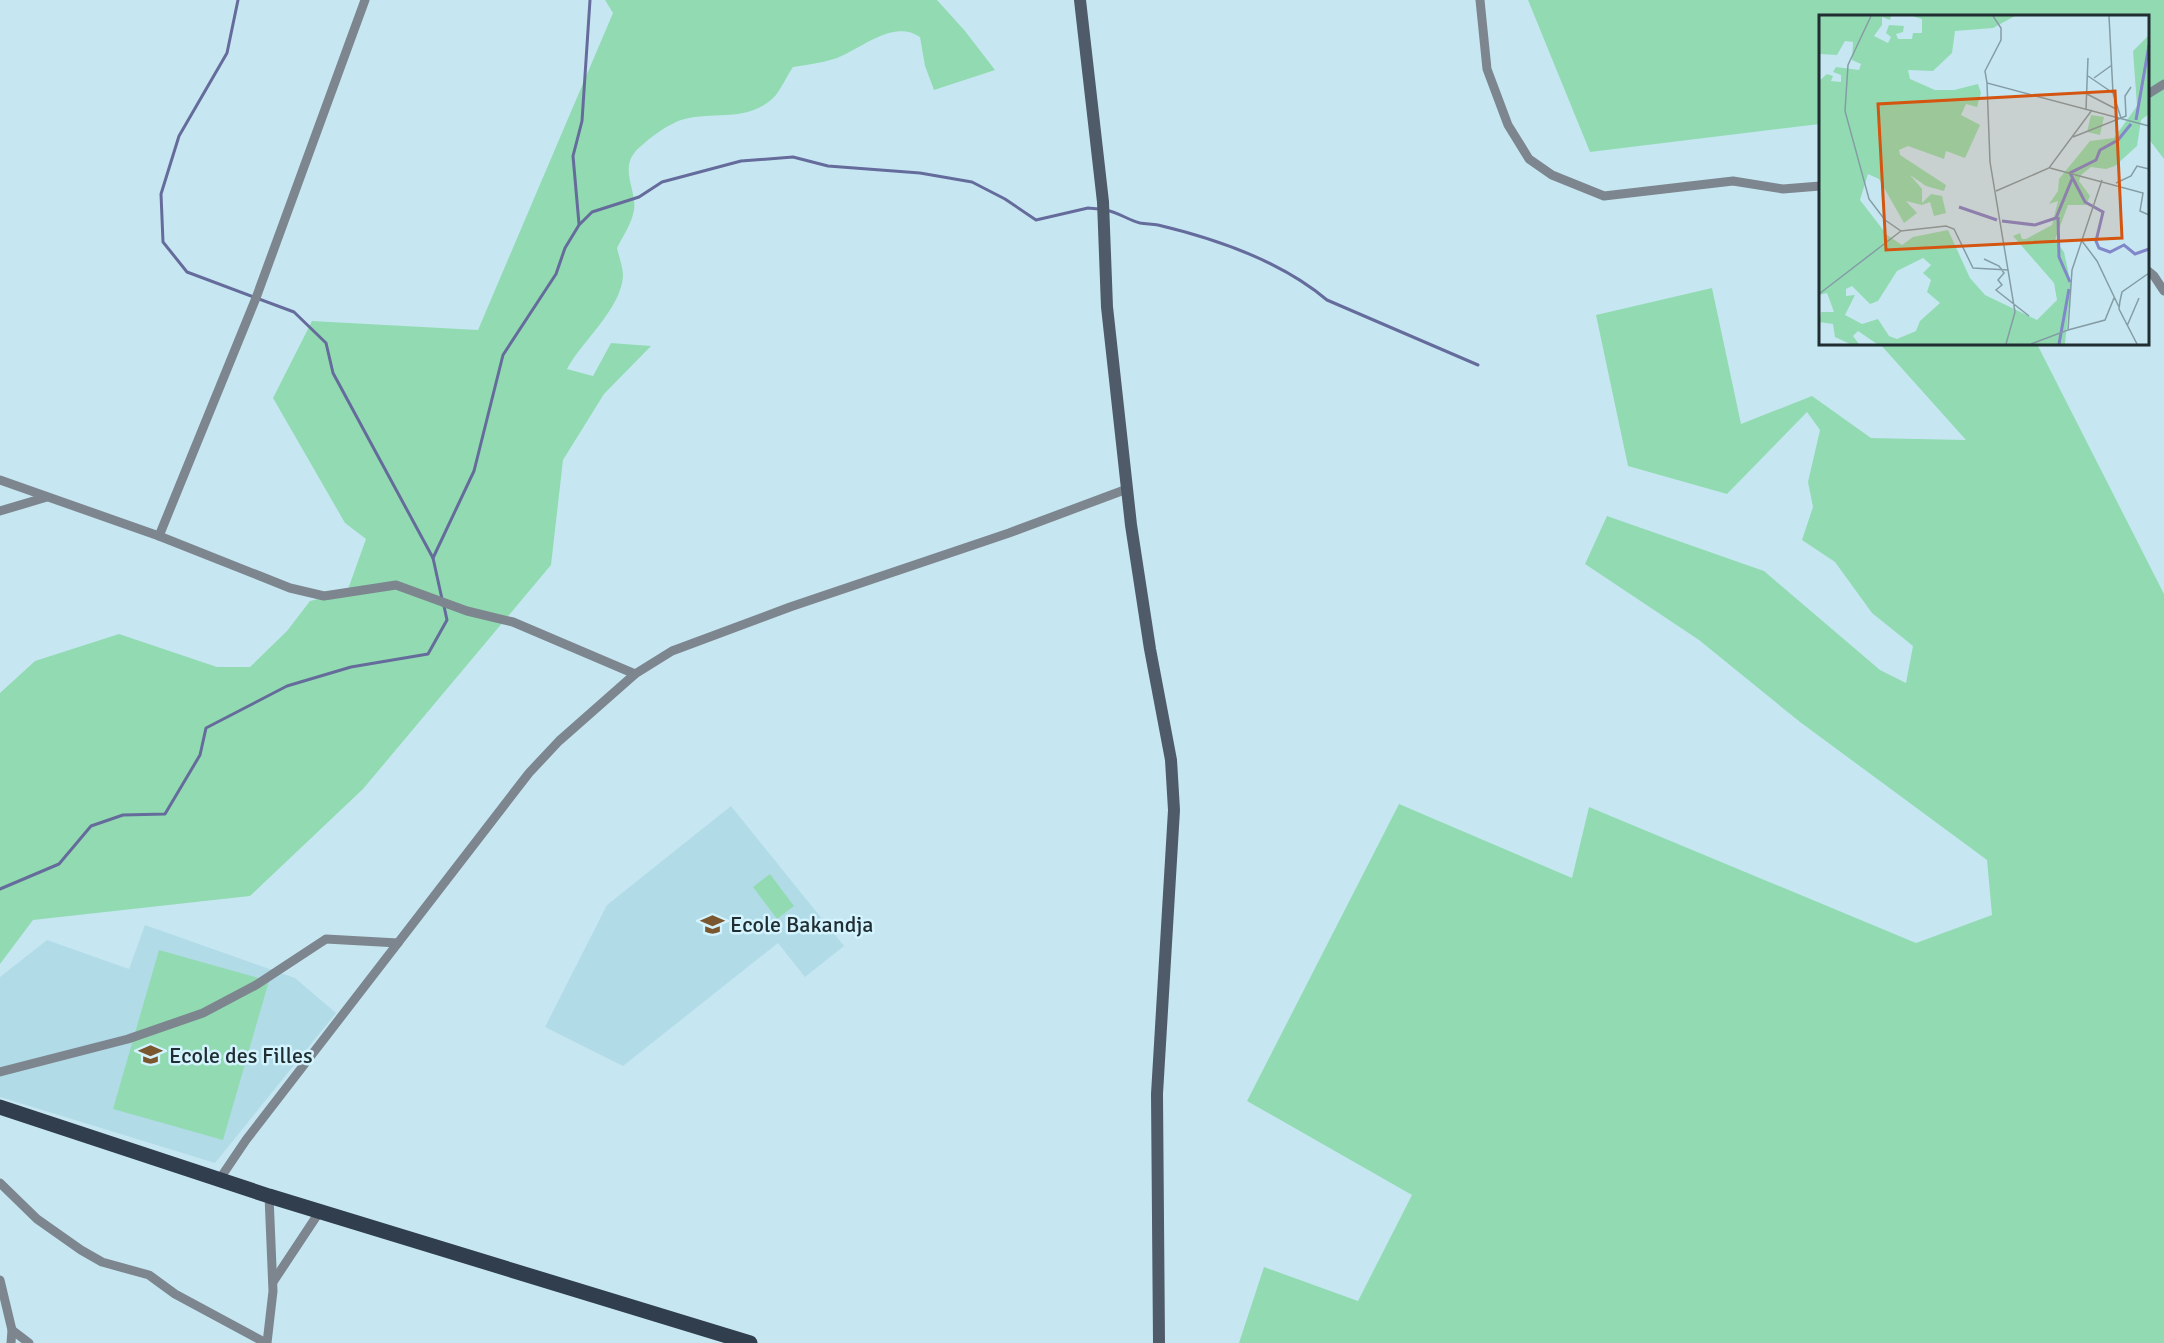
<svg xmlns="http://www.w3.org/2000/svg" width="2164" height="1343" viewBox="0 0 2164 1343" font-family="Signika,sans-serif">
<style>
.built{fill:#b2dbe8}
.green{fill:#92dbb2}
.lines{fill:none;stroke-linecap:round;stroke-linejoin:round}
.stream{stroke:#656c9b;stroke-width:3}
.minor{stroke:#7d868f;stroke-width:9}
.secondary{stroke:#4f5b68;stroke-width:12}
.primary{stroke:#303e4d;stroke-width:15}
.labels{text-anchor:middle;stroke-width:5;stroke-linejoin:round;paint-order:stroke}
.poi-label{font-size:22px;fill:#202d31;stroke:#d3f4ff;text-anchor:start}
.inset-river{fill:none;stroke:#8287c9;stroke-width:3}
.inset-road{fill:none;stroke:#849da5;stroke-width:1.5}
.view{fill:#d45510;fill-opacity:0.15;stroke:#d45510;stroke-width:3}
.inset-edge{fill:none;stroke:#202d31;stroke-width:3}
</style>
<rect width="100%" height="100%" fill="#c6e7f2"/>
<!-- built -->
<g class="built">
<path d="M 731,806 L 844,946 L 805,977 L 778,943 L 623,1066 L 545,1027 L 607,905 Z"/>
<path d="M 145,925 L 295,978 L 336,1013 L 215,1163 L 0,1097 L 0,977 L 47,940 L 129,969 Z"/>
</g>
<!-- green -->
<g class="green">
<path d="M 605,0 L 937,0 L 965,31 L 995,70 L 934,90 L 925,66 L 920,37 C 892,18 859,51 834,59 C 821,63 806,65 793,67 C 787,76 782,87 776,95 C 750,123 717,111 685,119 C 670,122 645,141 635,152 C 620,170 637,191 634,210 C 632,223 623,236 617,248 C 619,257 623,267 623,276 C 621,309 582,341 567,369 L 593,376 L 611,343 L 651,346 L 604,394 L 563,460 L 551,565 L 363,789 L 250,896 L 33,920 L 0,964 L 0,693 L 35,661 L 119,634 L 217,667 L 250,667 L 287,631 L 310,601 L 347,592 L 366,539 L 345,523 L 273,398 L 312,321 L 478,330 L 613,13 Z"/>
<path d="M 1528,0 L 2164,0 L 2164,159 L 2148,138 L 2148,16 L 1820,16 L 1820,124 L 1590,152 Z"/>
<path d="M 1712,288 L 1741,424 L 1812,396 L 1871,438 L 1966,440 L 1880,344 L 2037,344 L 2164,594 L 2164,1343 L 1239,1343 L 1264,1267 L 1358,1301 L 1412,1195 L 1247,1101 L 1399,804 L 1572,878 L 1589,807 L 1916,943 L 1992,915 L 1987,860 L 1800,722 L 1699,640 L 1585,564 L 1607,516 L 1764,571 L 1880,670 L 1906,683 L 1913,646 L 1872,613 L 1835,562 L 1802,540 L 1813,507 L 1808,482 L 1820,430 L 1807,412 L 1727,494 L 1628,466 L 1596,315 Z"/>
<path d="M 770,874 L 794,906 L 777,919 L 753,887 Z"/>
<path d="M 159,950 L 269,981 L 223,1140 L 113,1109 Z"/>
</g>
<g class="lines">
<!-- stream -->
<g class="stream">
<path d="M 238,0 L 227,53 L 179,136 L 161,194 L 163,242 L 187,272 L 294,312 L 326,343 L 333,373 L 433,558 L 442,599"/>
<path d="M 1105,210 C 1118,212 1128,220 1140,223 C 1146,224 1152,224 1158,225 C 1217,239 1281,261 1327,300 L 1478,365"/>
<path d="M 579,224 L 573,156 L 582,121 L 590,0"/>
<path d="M 433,558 L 474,471 L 503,355 L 556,274 L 565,248 L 579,225 L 592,212 L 639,197 L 662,182 L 741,161 L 793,157 L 828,166 L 920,173 L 972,182 L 1005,199 L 1036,220 L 1088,208 L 1099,209"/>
<path d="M 0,889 L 59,864 L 91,826 L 123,815 L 165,814 L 200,755 L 206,728 L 287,686 L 351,667 L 428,654 L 447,620 L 444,606"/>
</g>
<!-- minor -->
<g class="minor">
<path d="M 1480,0 L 1487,69 L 1508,125 L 1529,159 L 1552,175 L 1604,196 L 1733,181 L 1783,189 L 1820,186"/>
<path d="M 2148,94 L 2164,84"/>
<path d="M 2148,271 L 2154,276 L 2164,291"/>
<path d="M 0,480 L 159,536 L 290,588 L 324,596 L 396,585 L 467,611 L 513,622 L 635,674"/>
<path d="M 0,511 L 47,497"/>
<path d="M 159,536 L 256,298 L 365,0"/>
<path d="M 0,1072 L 128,1039 L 203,1013 L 256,985 L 326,939 L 398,943"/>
<path d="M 219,1180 L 246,1140 L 529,773 L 559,741 L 635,674 L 672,651 L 790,607 L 1009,533 L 1127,489"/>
<path d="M 0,1183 L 37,1219 L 81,1250 L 102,1262 L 149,1275 L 175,1294 L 266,1343"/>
<path d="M 0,1280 L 12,1330 L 11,1343"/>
<path d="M 273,1282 L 320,1211"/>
<path d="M 12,1330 L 29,1343"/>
<path d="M 267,1343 L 273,1291 L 269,1196"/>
</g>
<!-- secondary -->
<path class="secondary" d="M 1080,0 L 1103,202 L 1107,307 L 1131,525 L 1150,649 L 1171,760 L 1174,810 L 1157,1094 L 1159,1343"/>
<!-- primary -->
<path class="primary" d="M 0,1107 L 269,1196 L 750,1343"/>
</g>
<!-- icons -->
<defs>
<symbol id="school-bare" viewBox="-9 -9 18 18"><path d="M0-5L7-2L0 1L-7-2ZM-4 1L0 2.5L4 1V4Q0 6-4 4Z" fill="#7a572f" stroke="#d3f4ff" stroke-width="2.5" paint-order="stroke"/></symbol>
</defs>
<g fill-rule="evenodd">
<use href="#school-bare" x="696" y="908" width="33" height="33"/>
<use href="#school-bare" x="134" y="1038" width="33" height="33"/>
</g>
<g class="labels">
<!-- poi labels -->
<g class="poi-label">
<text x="730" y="932">Ecole Bakandja</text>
<text x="169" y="1063">Ecole des Filles</text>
</g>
</g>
<!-- overview -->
<g transform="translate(1819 15)">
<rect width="330" height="330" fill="#c6e7f2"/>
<path d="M 0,1 L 72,1 L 71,5 L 63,2 L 63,10 L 55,21 L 69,28 L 72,22 L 67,18 L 70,10 L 85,11 L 84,17 L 77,19 L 79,24 L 93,24 L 94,18 L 103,18 L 103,4 L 93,1 L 196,1 L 174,13 L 136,16 L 133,38 L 114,56 L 89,55 L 91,64 L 116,75 L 135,75 L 159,69 L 162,78 L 158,92 L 147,89 L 142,100 L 161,110 L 146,143 L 127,136 L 125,144 L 89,131 L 80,135 L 81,140 L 127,170 L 125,176 L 107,171 L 91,160 L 103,174 L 103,188 L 112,179 L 123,181 L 127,198 L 115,201 L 111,187 L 103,190 L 87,186 L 98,198 L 85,208 L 60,164 L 49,159 L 41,185 L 68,220 L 83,230 L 94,222 L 129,215 L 151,263 L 166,280 L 218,305 L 238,285 L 235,268 L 194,221 L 201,218 L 203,224 L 207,224 L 233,210 L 239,186 L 230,189 L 239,176 L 240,164 L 271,126 L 295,123 L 318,91 L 314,36 L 330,20 L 330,99 L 322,105 L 318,131 L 296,151 L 287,154 L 272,152 L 262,160 L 260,166 L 271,181 L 267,190 L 249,190 L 236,225 L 245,237 L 252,269 L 246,329 L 58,329 L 39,316 L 34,321 L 40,329 L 31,329 L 16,322 L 14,309 L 0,307 L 2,297 L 15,297 L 8,278 L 0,280 L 0,66 L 8,59 L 14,61 L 12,66 L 22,67 L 22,60 L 14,57 L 17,52 L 40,55 L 42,49 L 33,45 L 34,27 L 26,26 L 18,40 L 0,39 ZM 104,243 L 112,250 L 104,258 L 112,265 L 108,277 L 121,288 L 101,306 L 97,316 L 78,324 L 70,321 L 59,304 L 43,309 L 26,300 L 36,280 L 27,281 L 27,274 L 33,271 L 51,289 L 59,286 L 78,256 ZM 272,100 L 285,102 L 281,120 L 268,117 Z" fill="#92dbb2" fill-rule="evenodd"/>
<path class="inset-river" d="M 317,105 L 330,30M 312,109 L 299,125 L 281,135 L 277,145 L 251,158 L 266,187 L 284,197 L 277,226 L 280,233 L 291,237 L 305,230 L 316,239 L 330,234M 140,192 L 178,205M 239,202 L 240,242 L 251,267M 183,206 L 216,210 L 237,203 L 253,164M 240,329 L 250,274"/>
<path class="inset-road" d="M 52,1 L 29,50 L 26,96 L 50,184 L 66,205 L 82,216 L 127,211 L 135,214 L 154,253 L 189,255M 174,1 L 182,13 L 182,25 L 166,56 L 168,68 L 330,111M 290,1 L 294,78 L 302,103M 269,61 L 294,78M 275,63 L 293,50M 168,68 L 171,147 L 196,297 L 187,329M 266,78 L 297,94M 267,94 L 269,43M 254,122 L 307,101 L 306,81 L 312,72M 231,153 L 324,178 L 321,196 L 330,200M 297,168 L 312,161 L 318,151 L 330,154M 177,176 L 230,153 L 273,95M 263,226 L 278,246 L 300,292M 165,244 L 180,251 L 185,258 L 179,265 L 183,270 L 177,275 L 210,301M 0,279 L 82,216M 308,311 L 320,283M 249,315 L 286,305 L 295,283M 212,329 L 249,315 L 253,255 L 283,165M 318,329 L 300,294 L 301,286 L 303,277 L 330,258"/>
<path class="view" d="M 296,76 L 303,223 L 67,235 L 59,89 Z"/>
<rect width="330" height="330" class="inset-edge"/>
</g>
</svg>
